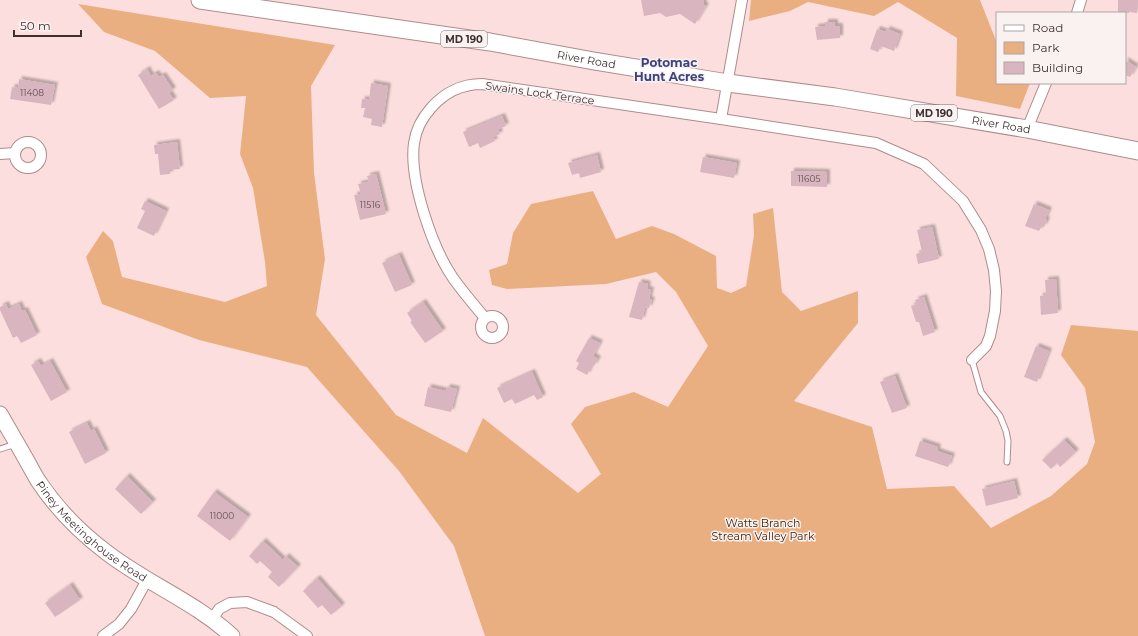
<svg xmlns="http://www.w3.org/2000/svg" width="1138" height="636" viewBox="0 0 1138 636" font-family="Montserrat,sans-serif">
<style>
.green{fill:#eaaf80}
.building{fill:#d9b5c0;filter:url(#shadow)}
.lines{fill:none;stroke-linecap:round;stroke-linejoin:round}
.service-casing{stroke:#ae8b8b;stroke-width:7}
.minor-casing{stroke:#ae8b8b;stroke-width:12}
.secondary-casing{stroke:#ae8b8b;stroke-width:17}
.primary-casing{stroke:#ae8b8b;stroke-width:19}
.service{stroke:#fff;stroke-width:5}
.minor{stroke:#fff;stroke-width:10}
.secondary{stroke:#fff;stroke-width:15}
.primary{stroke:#fff;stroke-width:17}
.labels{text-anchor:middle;stroke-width:3;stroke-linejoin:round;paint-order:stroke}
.number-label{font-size:9px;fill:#665154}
.shield{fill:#faf2f1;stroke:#776a6a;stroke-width:1}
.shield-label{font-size:10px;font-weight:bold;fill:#3f3030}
.street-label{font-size:11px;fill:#3f3030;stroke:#faf2f1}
.park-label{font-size:11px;fill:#422409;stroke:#faf2f1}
.neighbourhood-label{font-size:12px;font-weight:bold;fill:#3c437f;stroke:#faf2f1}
</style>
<defs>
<filter id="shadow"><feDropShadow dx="3" dy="-3" stdDeviation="1" flood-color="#0004"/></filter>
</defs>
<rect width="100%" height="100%" fill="#fddede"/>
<!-- green -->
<g class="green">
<path d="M 751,0 L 980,0 L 997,43 L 997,83 L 1030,83 L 1020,109 L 956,96 L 957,38 L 898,2 L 874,16 L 808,2 L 790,11 L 749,21 Z"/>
<path d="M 78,4 L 335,45 L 311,86 L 314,173 L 325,259 L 316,315 L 396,415 L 467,453 L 483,418 L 578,493 L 601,474 L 571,424 L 585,407 L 634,392 L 668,407 L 708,346 L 676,292 L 656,272 L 606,284 L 507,289 L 492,285 L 489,270 L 507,264 L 513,233 L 531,204 L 593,191 L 616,239 L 652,226 L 674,234 L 716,256 L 717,288 L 731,293 L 746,286 L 754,235 L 753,214 L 773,208 L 782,292 L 801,311 L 858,291 L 858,323 L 794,401 L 872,427 L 887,489 L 954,486 L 991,528 L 1051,496 L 1087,464 L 1095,442 L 1085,388 L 1061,355 L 1071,325 L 1138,331 L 1138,636 L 485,636 L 454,546 L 399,471 L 307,367 L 199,340 L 102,304 L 86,257 L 103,231 L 113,241 L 122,277 L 225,302 L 267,286 L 265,262 L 253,188 L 240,154 L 246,96 L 210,98 L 155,51 L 104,32 Z"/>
</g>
<!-- building -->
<g class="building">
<path d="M 641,0 L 703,0 L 704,5 L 706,6 L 695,24 L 680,14 L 666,17 L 660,13 L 644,16 Z"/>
<path d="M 1118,0 L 1138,0 L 1137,13 L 1129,12 L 1129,13 L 1118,13 Z"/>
<path d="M 825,22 L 835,22 L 835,26 L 840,26 L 840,38 L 817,40 L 815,27 L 825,26 Z"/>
<path d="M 877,29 L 886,32 L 887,29 L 900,34 L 894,51 L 881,46 L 878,52 L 870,49 Z"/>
<path d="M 1125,60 L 1136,67 L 1130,77 L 1125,75 Z"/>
<path d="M 147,69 L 151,76 L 156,73 L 159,77 L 163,75 L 173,90 L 169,93 L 174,100 L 159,109 L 138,75 Z"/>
<path d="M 19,79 L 55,85 L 51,105 L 10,99 L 12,87 L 18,88 Z"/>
<path d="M 371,83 L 388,86 L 382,127 L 371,125 L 372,119 L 363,117 L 365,108 L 361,108 L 362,99 L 369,100 Z"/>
<path d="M 502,116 L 506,126 L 498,129 L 500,134 L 493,137 L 495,141 L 480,148 L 478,143 L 469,147 L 463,132 Z"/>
<path d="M 177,142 L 180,169 L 170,170 L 170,174 L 160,175 L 158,154 L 155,154 L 154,145 Z"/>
<path d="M 597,155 L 601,172 L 580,178 L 579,173 L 572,175 L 568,163 Z"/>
<path d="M 703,157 L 737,163 L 734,178 L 700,172 Z"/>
<path d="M 791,171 L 827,172 L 827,187 L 791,186 Z"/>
<path d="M 376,174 L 386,214 L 360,220 L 354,195 L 361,194 L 358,184 L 369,182 L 367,176 Z"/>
<path d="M 145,201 L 166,211 L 154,236 L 137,228 L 145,211 L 141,209 Z"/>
<path d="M 1034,204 L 1049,210 L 1045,219 L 1047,220 L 1044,227 L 1042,226 L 1039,231 L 1025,226 Z"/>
<path d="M 932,227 L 939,259 L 918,264 L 916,254 L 922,252 L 917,230 Z"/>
<path d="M 399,255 L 412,285 L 395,292 L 382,263 Z"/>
<path d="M 1056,279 L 1058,313 L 1041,315 L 1040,296 L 1046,295 L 1045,280 Z"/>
<path d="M 639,282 L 648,284 L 647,289 L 651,290 L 649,299 L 652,300 L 649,308 L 645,307 L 642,320 L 629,317 Z"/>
<path d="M 924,297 L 935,332 L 923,336 L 919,322 L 916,322 L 911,306 L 917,304 L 915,300 Z"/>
<path d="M 423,302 L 443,331 L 425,343 L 410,322 L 412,321 L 407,313 Z"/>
<path d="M 6,304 L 8,309 L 19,304 L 22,311 L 25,310 L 37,335 L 21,343 L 17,336 L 13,338 L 0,310 L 0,307 Z"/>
<path d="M 589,338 L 600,343 L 593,356 L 598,359 L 594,366 L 592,365 L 587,375 L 576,369 L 579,363 L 576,361 Z"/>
<path d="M 1036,346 L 1049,351 L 1037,382 L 1024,377 Z"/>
<path d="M 38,361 L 41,366 L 50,361 L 67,392 L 51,401 L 31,365 Z"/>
<path d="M 532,372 L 543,397 L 537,400 L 534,395 L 515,404 L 512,399 L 504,403 L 497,388 Z"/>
<path d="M 895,376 L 907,408 L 892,413 L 880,382 Z"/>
<path d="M 428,387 L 446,391 L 447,387 L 457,389 L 451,412 L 424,406 Z"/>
<path d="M 87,423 L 91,431 L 94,429 L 106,453 L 85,464 L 69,432 Z"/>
<path d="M 1064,440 L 1076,452 L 1060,467 L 1057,463 L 1051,469 L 1042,460 Z"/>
<path d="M 920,441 L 938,447 L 937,451 L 952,456 L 948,467 L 915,456 Z"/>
<path d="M 127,476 L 153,502 L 141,514 L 115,489 Z"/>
<path d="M 1014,481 L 1018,498 L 986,506 L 982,489 Z"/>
<path d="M 214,492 L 248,517 L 230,541 L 197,516 Z"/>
<path d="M 263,541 L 283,560 L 286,556 L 298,567 L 279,587 L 268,577 L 272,572 L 260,561 L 257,564 L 249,556 Z"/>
<path d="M 317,578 L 342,606 L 331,615 L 322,605 L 318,608 L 303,591 Z"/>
<path d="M 70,585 L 80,600 L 55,617 L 45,603 Z"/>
</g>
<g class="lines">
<defs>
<g id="service">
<path d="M 972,360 L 981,392 L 1000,416 L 1006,431 L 1008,441 L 1007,462"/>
<path d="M 0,449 L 16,444"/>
</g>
<g id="minor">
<path d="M 1077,13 L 1081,0"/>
<path d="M 721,119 L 742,0"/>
<path d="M 1027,129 L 1046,83"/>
<circle cx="28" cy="155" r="13"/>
<path d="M 0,154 L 15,153"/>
<circle cx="492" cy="327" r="11"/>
<path d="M 485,318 C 474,305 463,292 453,278 C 432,247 409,180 414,143 C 416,129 422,118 431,108 C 444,93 462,84 482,84 L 721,119 L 876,143 L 924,164 L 963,201 L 981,230 L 989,249 L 994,270 L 996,291 L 995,311 L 990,336 L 986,346 L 972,360"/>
<path d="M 212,620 L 219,609 L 230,603 L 247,602 L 274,612 L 307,636"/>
<path d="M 103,636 L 119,624 L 131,609 L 147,580"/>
</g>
<g id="secondary">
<path id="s1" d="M 0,414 C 9,430 18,445 27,461 C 31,468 35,476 39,482 C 57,509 81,533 106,552 C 146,583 195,602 232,636"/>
</g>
<g id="primary">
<path id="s2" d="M 200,0 L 490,42 L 594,61 L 728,83 L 835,97 L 1027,129 L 1138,151"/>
</g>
</defs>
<!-- service casing -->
<use href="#service" class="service-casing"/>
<!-- minor casing -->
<use href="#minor" class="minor-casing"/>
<!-- secondary casing -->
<use href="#secondary" class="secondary-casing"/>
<!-- primary casing -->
<use href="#primary" class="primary-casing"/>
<!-- service -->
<use href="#service" class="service"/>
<!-- minor -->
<use href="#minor" class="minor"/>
<!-- secondary -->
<use href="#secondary" class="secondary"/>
<!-- primary -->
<use href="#primary" class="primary"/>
</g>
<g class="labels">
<!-- number labels -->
<g class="number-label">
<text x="32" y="96">11408</text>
<text x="809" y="182">11605</text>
<text x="370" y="208">11516</text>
<text x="222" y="519">11000</text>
</g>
<!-- shield labels -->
<g class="shield">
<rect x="441" y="31" width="46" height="16" rx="3"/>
<rect x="911" y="105" width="46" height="16" rx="3"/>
</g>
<g class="shield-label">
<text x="464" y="43">MD 190</text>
<text x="934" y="117">MD 190</text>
</g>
<!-- street labels -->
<g class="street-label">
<text dy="4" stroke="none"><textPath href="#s2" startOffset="391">River Road</textPath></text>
<text transform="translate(540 93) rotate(8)" y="4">Swains Lock Terrace</text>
<text dy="4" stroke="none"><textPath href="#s2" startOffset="811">River Road</textPath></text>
<text dy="4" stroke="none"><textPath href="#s1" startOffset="151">Piney Meetinghouse Road</textPath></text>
</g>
<!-- park labels -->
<g class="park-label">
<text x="763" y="527">Watts Branch<tspan x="763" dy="13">Stream Valley Park</tspan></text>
</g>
<!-- neighbourhood labels -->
<g class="neighbourhood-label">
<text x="669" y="67">Potomac<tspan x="669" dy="14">Hunt Acres</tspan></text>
</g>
</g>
<!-- legend -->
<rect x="996" y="12" width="130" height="72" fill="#faf2f1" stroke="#afa4a4"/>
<rect x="1004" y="25" width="20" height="6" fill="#ffffff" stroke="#afa4a4"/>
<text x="1032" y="32" font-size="12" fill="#3f3030">Road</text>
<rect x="1004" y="42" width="20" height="12" fill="#eaaf80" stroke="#afa4a4"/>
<text x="1032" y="52" font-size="12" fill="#3f3030">Park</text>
<rect x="1004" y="62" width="20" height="12" fill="#d9b5c0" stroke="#afa4a4"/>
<text x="1032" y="72" font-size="12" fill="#3f3030">Building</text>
<!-- scale -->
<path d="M14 30v6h67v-6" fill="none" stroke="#3f3030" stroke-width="2"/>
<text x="20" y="30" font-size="12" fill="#3f3030" stroke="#faf2f1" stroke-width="3" paint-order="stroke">50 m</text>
</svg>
